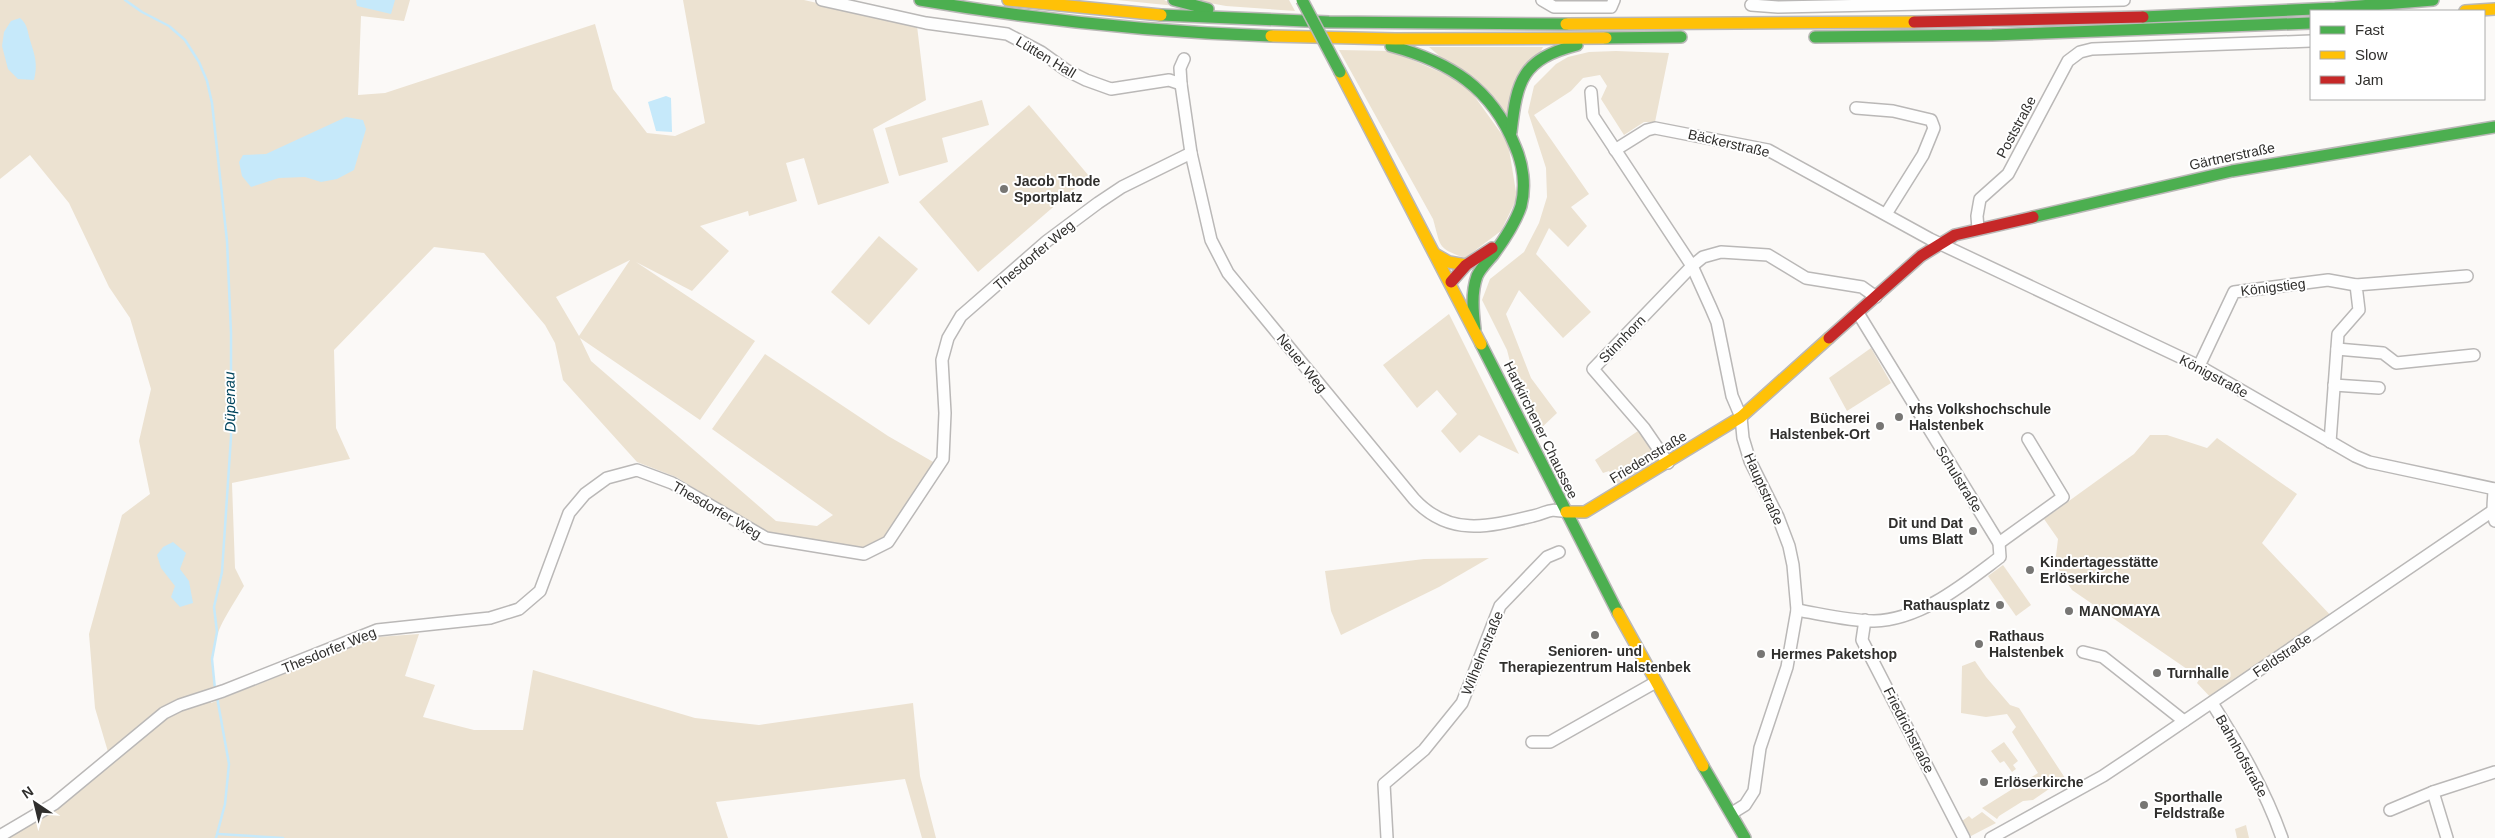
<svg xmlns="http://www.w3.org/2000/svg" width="2495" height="838" viewBox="0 0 2495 838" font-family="Arial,sans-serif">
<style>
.green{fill:#ece2d1;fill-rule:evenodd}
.water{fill:#c6e9fa}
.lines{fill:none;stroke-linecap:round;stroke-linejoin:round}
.stream{stroke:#c6e9fa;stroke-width:2.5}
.street-casing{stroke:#bab8b7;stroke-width:14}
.fast-casing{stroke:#bab8b7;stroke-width:14}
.slow-casing{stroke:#bab8b7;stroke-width:14}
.jam-casing{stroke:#bab8b7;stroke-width:14}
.street{stroke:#fefefe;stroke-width:11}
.fast{stroke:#4caf50;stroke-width:11}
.slow{stroke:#ffc107;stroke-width:11}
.jam{stroke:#c62828;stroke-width:11}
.fast-bridge-casing{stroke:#bab8b7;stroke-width:14;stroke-linecap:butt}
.fast-bridge{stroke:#4caf50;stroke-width:11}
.poi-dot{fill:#777674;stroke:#fff;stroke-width:2}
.labels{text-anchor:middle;stroke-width:4;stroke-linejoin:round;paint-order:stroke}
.street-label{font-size:14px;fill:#302f2d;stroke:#fff}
.poi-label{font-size:14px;font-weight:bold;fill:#302f2d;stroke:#fff;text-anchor:start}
.water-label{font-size:15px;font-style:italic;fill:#00445c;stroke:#fff}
</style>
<rect width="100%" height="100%" fill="#fbf9f7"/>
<!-- green -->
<g class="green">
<path d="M 0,0 L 410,0 L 404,21 L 361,16 L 358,95 L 385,93 L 595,24 L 613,89 L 647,133 L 675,136 L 705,123 L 683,0 L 804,0 L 917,26 L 926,100 L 873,129 L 889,183 L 818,205 L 804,158 L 786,163 L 797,201 L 749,216 L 748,211 L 700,226 L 729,251 L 692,291 L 636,262 L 755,341 L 700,420 L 580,338 L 591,361 L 776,521 L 817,526 L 833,515 L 712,429 L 765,354 L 888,436 L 935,463 L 886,538 L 864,549 L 766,533 L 676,477 L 637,462 L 563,380 L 555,343 L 545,325 L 484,253 L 434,247 L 334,350 L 336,428 L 350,459 L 232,483 L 235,568 L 244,586 C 219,628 208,638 215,689 L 208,692 L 211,703 L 377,637 L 419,634 L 405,676 L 435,685 L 423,717 L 474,730 L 523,730 L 533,670 L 695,718 L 759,725 L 913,703 L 920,776 L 936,838 L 922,838 L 905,779 L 716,802 L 728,838 L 5,838 L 111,762 L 95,708 L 89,634 L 122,515 L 150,494 L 139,441 L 151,389 L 130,318 L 109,287 L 69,203 L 30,155 L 0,179 ZM 630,260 L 579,336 L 556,297 Z"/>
<path d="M 1117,0 L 1164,0 L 1176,6 Z"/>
<path d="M 1193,0 L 1289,0 L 1295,11 L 1226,6 Z"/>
<path d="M 1429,47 L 1543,47 L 1508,115 Z"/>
<path d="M 1339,50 L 1392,51 L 1465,83 L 1508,143 L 1517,198 L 1501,231 L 1465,258 C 1437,248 1441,247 1433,219 Z"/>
<path d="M 1616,51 L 1669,53 L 1655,122 L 1644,122 L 1624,135 L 1601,99 L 1607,86 L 1600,75 L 1583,78 L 1571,91 L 1534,115 L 1589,194 L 1571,207 L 1587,226 L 1568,247 L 1549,228 L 1536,254 L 1591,312 L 1563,338 L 1519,290 L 1506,314 L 1531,378 L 1557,413 L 1538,431 L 1516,385 L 1507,350 L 1482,300 L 1490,279 L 1524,252 L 1539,223 L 1547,197 L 1546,168 L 1528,112 L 1534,86 L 1556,64 L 1568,57 L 1589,52 Z"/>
<path d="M 982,100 L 989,125 L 942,138 L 948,162 L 899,176 L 885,128 Z"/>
<path d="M 1029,105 L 1089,176 L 978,272 L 919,202 Z"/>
<path d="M 879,236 L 918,269 L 869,325 L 831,292 Z"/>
<path d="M 1449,314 L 1519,454 L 1479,435 L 1460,453 L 1441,431 L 1457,414 L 1437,390 L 1417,408 L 1383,365 Z"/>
<path d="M 1871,348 L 1891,383 L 1847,411 L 1829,378 Z"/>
<path d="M 1638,431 L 1660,459 L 1618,485 L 1609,471 L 1603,473 L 1595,460 Z"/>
<path d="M 2150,435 L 2167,435 L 2207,448 L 2217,438 L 2297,494 L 2262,543 L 2335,620 L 2213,700 L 2197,683 L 2200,678 L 2072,590 L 2055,564 L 2058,539 L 2044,519 L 2134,454 Z"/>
<path d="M 1489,558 L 1439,587 L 1341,635 L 1331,611 L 1325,571 L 1424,559 Z"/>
<path d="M 2003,565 L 2031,605 L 2016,616 L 1988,576 Z"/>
<path d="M 1975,661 L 1986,677 L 2010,705 L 2019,708 L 2065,778 L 2033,800 L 2023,801 L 1999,816 L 1997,819 L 1982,808 L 2038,773 L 2012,732 L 2016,727 L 2007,714 L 1986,717 L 1961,713 L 1962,666 Z"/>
<path d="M 2004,742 L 2018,761 L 2013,765 L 2016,769 L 2012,772 L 2004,761 L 2000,763 L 1991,751 Z"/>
<path d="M 1982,812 L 1996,823 L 1971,836 L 1962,821 L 1969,816 L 1972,819 Z"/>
<path d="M 2246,825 L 2249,838 L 2237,838 L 2235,829 Z"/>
</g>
<!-- water -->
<g class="water">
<path d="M 356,0 L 395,0 L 391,14 L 357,6 Z"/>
<path d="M 20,18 C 28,25 27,30 30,40 C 35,56 38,64 34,80 L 18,79 L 8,69 L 2,46 L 4,32 L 11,21 Z"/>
<path d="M 666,96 L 671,98 L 672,132 L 656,131 L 648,102 Z"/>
<path d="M 346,117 L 363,120 L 366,129 L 354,170 L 337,179 L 321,182 L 305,177 L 279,178 L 251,187 L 242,176 L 239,162 L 243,155 L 266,154 Z"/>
<path d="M 173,542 L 186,553 L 180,569 L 189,581 L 193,603 L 180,607 L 171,597 L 175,586 L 161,568 L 157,555 L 163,547 Z"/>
</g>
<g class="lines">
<!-- stream -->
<g class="stream">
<path d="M 125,0 L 142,12 L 169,26 L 185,40 L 199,62 L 207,81 L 212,103 L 227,241 L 231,333 L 231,437 L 222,572 L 214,607 L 217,632 L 212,659 L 215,689"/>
<path d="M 218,834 L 283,838"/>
<path d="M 216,838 L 225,804 L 229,764 L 217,697"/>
</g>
<defs>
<g id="street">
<path d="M 822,0 L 926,23 L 1007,34 L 1041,52 L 1066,70 L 1086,80 L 1111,89 L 1169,80 L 1181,84"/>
<path d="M 1542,0 L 1554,7 L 1611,7 L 1614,0"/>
<path d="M 1751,5 L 1778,7 L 2124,0"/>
<path d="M 1184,59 L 1180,68 L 1181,84 L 1191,153 L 1211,240 L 1228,273 L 1414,499 C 1449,537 1488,527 1533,516 C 1550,512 1547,508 1566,512"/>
<path d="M 1591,92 L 1593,116 L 1692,266 L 1711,308 L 1717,322 L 1732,396 L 1741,417 L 1743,438 L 1750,461 L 1778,517 L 1789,546 L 1793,565 L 1797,610 L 1787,667 L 1760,748 L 1754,791 L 1745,805 L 1732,813"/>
<path d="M 1856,108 L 1893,111 L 1931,120 L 1934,128 L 1923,155 L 1886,214"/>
<path d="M 1615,150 L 1647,130 L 1655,128 L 1768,150 L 1930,239 L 2199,366 L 2355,456 L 2369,462 L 2495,489"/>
<path d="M 1978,229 L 1977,216 L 1980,199 L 2008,174 L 2068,61 L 2080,52 L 2092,49 L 2311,41"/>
<path d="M 2337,349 L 2383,353 L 2396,363 L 2474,355"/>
<path d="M 2199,366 L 2234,292 L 2328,280 L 2356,285"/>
<path d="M 2334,385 L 2379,388"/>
<path d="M 2330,442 L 2338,334 L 2359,310 L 2356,285 L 2467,276"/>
<path d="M 1668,463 L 1644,428 L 1593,369 L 1692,266 L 1703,257 L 1721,252 L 1768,255 L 1806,278 L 1862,287 L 1876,297"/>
<path d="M 2494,489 C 2494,501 2491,510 2495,521"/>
<path d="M 1999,543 L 2063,497 L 2028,439"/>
<path d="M 1797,610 C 1821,614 1849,621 1874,621 C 1921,620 1964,584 2000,557 L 1999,543 L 1858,313"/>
<path d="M 1865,620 L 1862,640 L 1964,838"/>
<path d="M 2083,652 L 2103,657 L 2184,721"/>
<path d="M 2212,703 C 2239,746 2265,789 2282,838"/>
<path d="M 1532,742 L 1550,742 L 1656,682"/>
<path d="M 2390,810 L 2433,792"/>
<path d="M 0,836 L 54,804 L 164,713 L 180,705 L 223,691 L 377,630 L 490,618 L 519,609 L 540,591 L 569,513 L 585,494 L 607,478 L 637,470 L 672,483 L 766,538 L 864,554 L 888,542 L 943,459 L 945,413 L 942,360 L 948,338 L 961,316 L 1047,241 L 1098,203 L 1122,187 L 1191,153"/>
<path d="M 1387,838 L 1384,784 L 1424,750 L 1462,703 L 1500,606 L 1547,557 L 1559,552"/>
<path d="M 1991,838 L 2103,776 L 2133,756 L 2491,512"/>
<path d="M 2447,838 L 2433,792 L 2495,772"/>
</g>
<g id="fast">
<path d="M 920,0 C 1037,20 1152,32 1271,36"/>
<path d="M 1174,0 L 1208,9"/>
<path d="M 1161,15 L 1329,22 L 1566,24"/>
<path d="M 2143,17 L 2335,8 L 2433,0"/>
<path d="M 1815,37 L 1992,35 L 2311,23"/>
<path d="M 1606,38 L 1681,37"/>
<path d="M 1391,46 C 1450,62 1492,88 1515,146 C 1523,164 1526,186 1521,206 C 1515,224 1504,240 1493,255 C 1488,261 1480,269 1477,276 C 1471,293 1473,312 1475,329"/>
<path d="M 1511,132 C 1517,80 1522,59 1577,45"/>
<path d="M 2033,217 L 2232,171 L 2495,127"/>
<path d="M 1481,344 L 1618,613"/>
<path d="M 1703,766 L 1745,838"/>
</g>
<g id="slow">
<path d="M 1008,0 L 1161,15"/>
<path d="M 2465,11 L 2495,9"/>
<path d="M 1566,24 L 1914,22"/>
<path d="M 1271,36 L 1395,39 L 1606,38"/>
<path d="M 1340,72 L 1481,344"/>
<path d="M 1435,254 L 1449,262 L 1466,265"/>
<path d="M 1566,512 L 1585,512 L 1741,417 L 1829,338"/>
<path d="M 1618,613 L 1703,766"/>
</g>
<g id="jam">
<path d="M 1914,22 L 2143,17"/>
<path d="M 1451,282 L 1466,265 L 1492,248"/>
<path d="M 1829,338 L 1921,256 L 1955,235 L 2033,217"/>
</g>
</defs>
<!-- street casing -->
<use href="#street" class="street-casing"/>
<!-- fast casing -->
<use href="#fast" class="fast-casing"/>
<!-- slow casing -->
<use href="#slow" class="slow-casing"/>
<!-- jam casing -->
<use href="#jam" class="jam-casing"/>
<!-- street -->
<use href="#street" class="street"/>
<!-- fast -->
<use href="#fast" class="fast"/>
<!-- slow -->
<use href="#slow" class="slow"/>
<!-- jam -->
<use href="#jam" class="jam"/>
<defs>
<path id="fast-bridge" d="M 1302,0 L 1340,72"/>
</defs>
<!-- fast-bridge casing -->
<use href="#fast-bridge" class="fast-bridge-casing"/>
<!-- fast-bridge -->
<use href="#fast-bridge" class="fast-bridge"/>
</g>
<!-- markers -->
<g class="poi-dot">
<circle cx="1004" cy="189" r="5"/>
<circle cx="1899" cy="417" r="5"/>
<circle cx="1880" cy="426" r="5"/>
<circle cx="1973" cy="531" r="5"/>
<circle cx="2030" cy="570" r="5"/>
<circle cx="2000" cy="605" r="5"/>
<circle cx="2069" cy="611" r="5"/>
<circle cx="1595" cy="635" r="5"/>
<circle cx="1979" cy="644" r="5"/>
<circle cx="1761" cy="654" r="5"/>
<circle cx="2157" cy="673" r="5"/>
<circle cx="1984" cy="782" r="5"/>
<circle cx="2144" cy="805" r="5"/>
</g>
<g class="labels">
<!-- street labels -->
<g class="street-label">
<text transform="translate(1046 57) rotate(31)" y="5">Lütten Hall</text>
<text transform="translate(2016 127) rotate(-62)" y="5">Poststraße</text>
<text transform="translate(1729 143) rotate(13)" y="5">Bäckerstraße</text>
<text transform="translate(2232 156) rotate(-12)" y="5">Gärtnerstraße</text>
<text transform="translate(1034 255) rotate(-40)" y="5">Thesdorfer Weg</text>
<text transform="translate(2273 287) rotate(-7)" y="5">Königstieg</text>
<text transform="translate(1622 339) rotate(-46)" y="5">Stinnhorn</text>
<text transform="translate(1302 363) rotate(51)" y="5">Neuer Weg</text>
<text transform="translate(2214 376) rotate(28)" y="5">Königstraße</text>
<text transform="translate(1541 430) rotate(64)" y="5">Hartkirchener Chaussee</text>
<text transform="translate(1648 457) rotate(-31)" y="5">Friedenstraße</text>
<text transform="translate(1959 479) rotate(58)" y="5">Schulstraße</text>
<text transform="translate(1764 489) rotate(66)" y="5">Hauptstraße</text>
<text transform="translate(717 510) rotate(30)" y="5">Thesdorfer Weg</text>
<text transform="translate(329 650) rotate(-22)" y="5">Thesdorfer Weg</text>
<text transform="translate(1482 653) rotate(-68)" y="5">Wilhelmstraße</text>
<text transform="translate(2282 655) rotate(-34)" y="5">Feldstraße</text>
<text transform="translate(1909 730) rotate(63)" y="5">Friedrichstraße</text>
<text transform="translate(2242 756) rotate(61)" y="5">Bahnhofstraße</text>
</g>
<!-- poi labels -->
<g class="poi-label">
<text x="1014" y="186">Jacob Thode<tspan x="1014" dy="16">Sportplatz</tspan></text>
<text x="1909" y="414">vhs Volkshochschule<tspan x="1909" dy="16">Halstenbek</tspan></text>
<text x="1870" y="423" text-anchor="end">Bücherei<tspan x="1870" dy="16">Halstenbek-Ort</tspan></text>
<text x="1963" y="528" text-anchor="end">Dit und Dat<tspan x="1963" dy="16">ums Blatt</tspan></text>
<text x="2040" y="567">Kindertagesstätte<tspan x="2040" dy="16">Erlöserkirche</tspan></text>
<text x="1990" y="610" text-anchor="end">Rathausplatz</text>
<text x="2079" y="616">MANOMAYA</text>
<text x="1989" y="641">Rathaus<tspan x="1989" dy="16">Halstenbek</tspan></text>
<text x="1595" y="656" text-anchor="middle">Senioren- und<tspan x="1595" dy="16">Therapiezentrum Halstenbek</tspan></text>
<text x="1771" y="659">Hermes Paketshop</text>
<text x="2167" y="678">Turnhalle</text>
<text x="1994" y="787">Erlöserkirche</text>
<text x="2154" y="802">Sporthalle<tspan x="2154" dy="16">Feldstraße</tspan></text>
</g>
<!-- water labels -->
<g class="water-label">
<text transform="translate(230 402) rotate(-91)" y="5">Düpenau</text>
</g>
</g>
<!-- legend -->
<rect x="2310" y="10" width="175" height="90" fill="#ffffff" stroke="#acacab"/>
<rect x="2320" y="26" width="25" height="8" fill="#4caf50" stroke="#acacab"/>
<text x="2355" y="35" font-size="15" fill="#302f2d">Fast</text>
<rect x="2320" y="51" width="25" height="8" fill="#ffc107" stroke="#acacab"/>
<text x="2355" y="60" font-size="15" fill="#302f2d">Slow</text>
<rect x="2320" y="76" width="25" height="8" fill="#c62828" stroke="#acacab"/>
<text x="2355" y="85" font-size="15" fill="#302f2d">Jam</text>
<!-- north arrow -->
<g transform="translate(35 803) rotate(325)" stroke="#ffffff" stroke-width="4" paint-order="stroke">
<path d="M0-4L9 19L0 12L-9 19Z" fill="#302f2d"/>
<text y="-8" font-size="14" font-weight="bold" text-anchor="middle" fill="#302f2d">N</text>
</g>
</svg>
